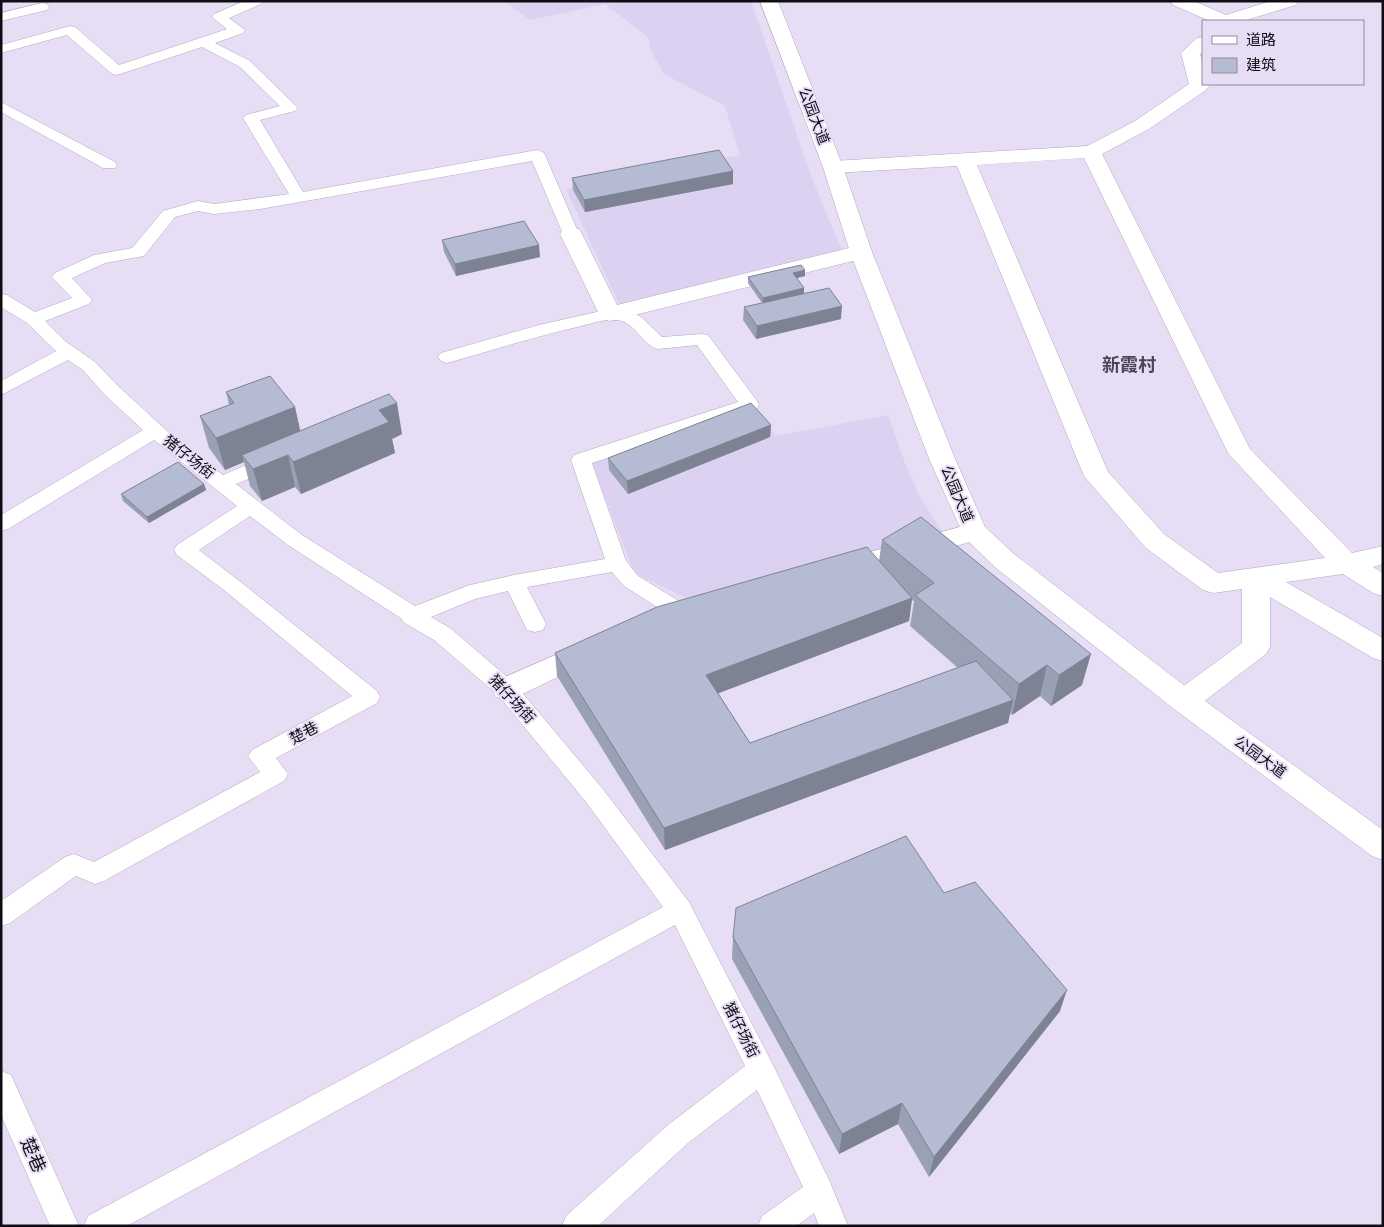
<svg xmlns="http://www.w3.org/2000/svg" width="1384" height="1227" viewBox="0 0 1384 1227" font-family="Quicksand,'Noto Sans SC',sans-serif">
<style>
.built{fill:#dcd1f0}
.lines{fill:none;stroke-linecap:round;stroke-linejoin:round}
.service-casing{stroke:#b0a8bf;stroke-width:1}
.minor-casing{stroke:#b0a8bf;stroke-width:1}
.secondary-casing{stroke:#b0a8bf;stroke-width:1}
.service{fill:#fff;fill-rule:evenodd}
.minor{fill:#fff;fill-rule:evenodd}
.secondary{fill:#fff;fill-rule:evenodd}
.wall{fill:#9ba1b5;fill-rule:evenodd}
.shaded-wall{fill:#7e8393}
.building{fill:#b4bbd2;stroke:#7e8393}
.labels{text-anchor:middle;stroke-width:4;stroke-linejoin:round;paint-order:stroke}
.street-label{font-size:15px;fill:#0f0c14;stroke:#e7def6}
.quarter-label{font-size:18px;font-weight:bold;fill:#4c4558;stroke:#e7def6}
.near-street-label{font-size:18px;fill:#0f0c14;stroke:#e7def6}
</style>
<rect width="100%" height="100%" fill="#e7def6"/>
<!-- built -->
<g class="built">
<path d="M 505,1 L 751,1 L 811,176 L 842,251 L 619,304 L 566,189 L 740,155 L 725,106 L 664,74 L 650,49 L 649,38 L 605,4 L 530,20 Z"/>
<path d="M 755,410 L 776,436 L 888,415 L 905,463 L 920,497 L 943,533 L 697,603 L 634,573 L 592,463 Z"/>
</g>
<g class="lines">
<defs>
<g id="service">
<path d="M 244,1 L 263,1 L 261,4 L 229,18 L 245,30 L 243,33 L 215,43 L 250,61 L 298,108 L 295,111 L 260,120 L 303,192 L 537,150 L 543,152 L 545,155 L 579,234 L 577,238 L 565,238 L 563,234 L 532,161 L 260,209 L 214,214 L 198,211 L 175,217 L 144,256 L 105,263 L 72,278 L 92,300 L 89,304 L 45,321 L 65,341 L 95,362 L 118,386 L 178,441 L 223,475 L 265,457 L 272,456 L 279,457 L 282,462 L 279,467 L 236,484 L 302,535 L 415,606 L 470,585 L 514,575 L 605,559 L 571,460 L 574,455 L 738,402 L 697,345 L 658,349 C 643,345 637,326 622,321 C 607,317 591,324 577,327 C 533,337 490,351 447,363 L 441,361 L 438,357 L 441,353 L 539,325 L 610,309 L 634,313 L 641,317 L 662,337 L 702,334 L 708,335 L 757,401 L 759,405 L 757,409 L 592,463 L 626,561 L 638,576 L 692,609 L 695,614 L 692,619 L 684,622 L 676,619 L 624,586 L 612,572 L 527,587 L 546,624 L 543,630 L 535,632 L 527,630 L 508,591 L 475,599 L 431,617 L 450,628 L 514,683 L 602,788 L 689,902 L 771,1061 L 830,1182 L 848,1226 L 819,1226 L 814,1213 L 797,1226 L 758,1226 L 762,1216 L 803,1187 L 757,1090 L 688,1143 L 598,1226 L 562,1226 L 566,1216 L 668,1125 L 745,1066 L 675,925 L 127,1226 L 84,1226 L 88,1216 L 663,907 L 586,802 L 498,695 L 434,640 L 403,622 L 402,619 L 288,545 L 250,516 L 199,550 L 238,580 L 377,691 L 380,697 L 377,703 L 276,758 L 288,774 L 284,781 L 104,881 L 95,884 L 76,876 L 10,923 L 1,926 L 1,901 L 65,857 L 74,854 L 94,862 L 260,772 L 248,756 L 252,750 L 352,696 L 224,590 L 177,555 L 174,550 L 177,545 L 237,506 L 154,440 L 8,529 L 1,531 L 1,515 L 143,430 L 104,394 L 83,370 L 68,360 L 1,395 L 1,381 L 56,351 L 27,323 L 1,307 L 1,294 L 7,295 L 35,312 L 72,298 L 52,277 L 55,273 L 94,255 L 132,248 L 163,211 L 198,201 L 214,204 L 289,194 L 243,118 L 246,115 L 280,106 L 240,67 L 202,47 L 117,75 L 112,74 L 67,35 L 1,53 L 1,45 L 70,26 L 75,27 L 119,65 L 227,29 L 212,17 L 214,14 Z"/>
<path d="M 42,3 L 47,4 L 49,7 L 47,10 L 1,21 L 1,13 Z"/>
<path d="M 1,102 L 115,162 L 117,165 L 115,168 L 103,168 L 1,112 Z"/>
<path d="M 1,1071 L 11,1075 L 79,1226 L 50,1226 L 1,1115 Z"/>
</g>
<g id="minor">
<path d="M 1170,1 L 1194,1 L 1226,15 L 1271,1 L 1299,1 L 1296,5 L 1243,21 L 1210,21 L 1173,5 Z"/>
<path d="M 1203,37 L 1203,52 L 1200,54 L 1203,65 L 1203,84 L 1208,84 L 1209,86 L 1206,90 L 1149,129 L 1102,154 L 1250,449 L 1352,553 L 1383,546 L 1383,564 L 1373,567 L 1383,573 L 1383,596 L 1373,593 L 1343,574 L 1286,582 L 1383,638 L 1383,661 L 1373,658 L 1270,597 L 1270,647 L 1266,654 L 1194,709 L 1184,712 L 1174,709 L 1170,701 L 1174,693 L 1242,643 L 1242,589 L 1213,593 L 1203,590 L 1146,548 L 1084,476 L 957,166 L 833,173 L 826,171 L 823,167 L 826,163 L 833,161 L 1087,146 L 1135,121 L 1189,84 L 1181,53 L 1197,38 ZM 1084,158 L 1228,453 L 1325,558 L 1218,573 L 1164,534 L 1108,472 L 977,165 Z"/>
<path d="M 571,228 L 579,229 L 582,234 L 617,305 L 861,245 L 869,247 L 872,252 L 869,257 L 610,321 L 602,319 L 599,314 L 560,234 L 563,229 Z"/>
<path d="M 974,523 L 983,526 L 987,532 L 983,538 L 843,579 L 834,576 L 830,569 L 834,562 Z"/>
<path d="M 590,640 L 600,643 L 604,650 L 600,657 L 516,697 L 506,700 L 496,697 L 492,689 L 496,681 Z"/>
</g>
<path id="secondary" d="M 760,1 L 778,1 L 843,167 L 872,252 L 956,461 L 985,527 L 1014,554 L 1194,693 L 1383,830 L 1383,860 L 1372,856 L 1174,709 L 996,568 L 965,538 L 930,461 L 850,252 L 823,167 Z"/>
</defs>
<!-- service casing -->
<use href="#service" class="service-casing"/>
<!-- minor casing -->
<use href="#minor" class="minor-casing"/>
<!-- secondary casing -->
<use href="#secondary" class="secondary-casing"/>
<!-- service -->
<use href="#service" class="service"/>
<!-- minor -->
<use href="#minor" class="minor"/>
<!-- secondary -->
<use href="#secondary" class="secondary"/>
</g>
<!-- wall -->
<g class="wall">
<path d="M 572,178 L 733,184 L 585,212 L 573,190 Z"/>
<path d="M 442,240 L 540,257 L 456,276 L 444,252 Z"/>
<path d="M 805,270 L 805,276 L 797,278 L 804,288 L 804,294 L 841,319 L 756,339 L 743,320 L 744,307 L 762,303 L 748,283 L 748,277 Z"/>
<path d="M 226,392 L 295,407 L 300,431 L 402,434 L 392,439 L 395,453 L 301,494 L 295,487 L 262,501 L 250,486 L 244,462 L 225,470 L 209,448 L 200,416 L 229,405 Z"/>
<path d="M 771,425 L 770,437 L 628,494 L 609,470 L 608,458 Z"/>
<path d="M 204,484 L 206,490 L 149,523 L 123,501 L 121,494 Z"/>
<path d="M 882,540 L 1082,685 L 1051,706 L 1040,696 L 1012,715 L 1010,713 L 1008,723 L 665,850 L 557,676 L 555,653 L 879,561 ZM 912,600 L 914,601 L 910,626 L 958,668 L 750,743 L 718,693 L 909,621 Z"/>
<path d="M 944,893 L 1060,1011 L 929,1177 L 898,1124 L 839,1154 L 732,959 L 733,937 Z"/>
</g>
<!-- shaded-wall -->
<g class="shaded-wall">
<path d="M 733,171 L 733,184 L 585,212 L 584,200 Z"/>
<path d="M 539,245 L 540,257 L 456,276 L 455,264 Z"/>
<path d="M 805,270 L 805,276 L 792,279 L 793,273 Z"/>
<path d="M 804,288 L 804,294 L 763,304 L 763,298 Z"/>
<path d="M 842,306 L 841,319 L 756,339 L 757,326 Z"/>
<path d="M 397,403 L 402,434 L 392,439 L 395,453 L 301,494 L 293,462 L 379,410 Z"/>
<path d="M 295,407 L 302,439 L 242,455 L 244,462 L 225,470 L 216,438 Z"/>
<path d="M 771,425 L 770,437 L 628,494 L 627,481 Z"/>
<path d="M 288,455 L 295,487 L 262,501 L 253,469 Z"/>
<path d="M 204,484 L 206,490 L 149,523 L 147,517 Z"/>
<path d="M 912,598 L 909,621 L 706,698 L 706,675 Z"/>
<path d="M 1091,654 L 1082,685 L 1051,706 L 1059,675 Z"/>
<path d="M 1047,665 L 1040,696 L 1012,715 L 1019,684 Z"/>
<path d="M 1013,700 L 1008,723 L 665,850 L 664,828 Z"/>
<path d="M 1067,990 L 1060,1011 L 929,1177 L 934,1157 Z"/>
<path d="M 902,1103 L 898,1124 L 839,1154 L 842,1134 Z"/>
</g>
<!-- building -->
<g class="building">
<path d="M 719,150 L 733,171 L 584,200 L 572,178 Z"/>
<path d="M 524,221 L 539,245 L 455,264 L 442,240 Z"/>
<path d="M 801,265 L 805,270 L 793,273 L 804,288 L 763,298 L 748,277 Z"/>
<path d="M 829,288 L 842,306 L 757,326 L 744,307 Z"/>
<path d="M 270,376 L 295,407 L 216,438 L 200,416 L 234,403 L 226,392 Z"/>
<path d="M 389,394 L 397,403 L 379,410 L 389,422 L 293,462 L 288,455 L 253,469 L 242,455 Z"/>
<path d="M 751,403 L 771,425 L 627,481 L 608,458 Z"/>
<path d="M 178,462 L 204,484 L 147,517 L 121,494 Z"/>
<path d="M 921,517 L 1091,654 L 1059,675 L 1047,665 L 1019,684 L 915,595 L 934,583 L 882,540 Z"/>
<path d="M 867,547 L 912,598 L 706,675 L 750,743 L 976,661 L 1013,700 L 664,828 L 555,653 L 657,607 Z"/>
<path d="M 906,836 L 944,893 L 975,882 L 1067,990 L 934,1157 L 902,1103 L 842,1134 L 733,937 L 736,908 Z"/>
</g>
<g class="labels">
<!-- street labels -->
<g class="street-label">
<text transform="translate(814 116) rotate(69)" y="5">公园大道</text>
<text transform="translate(189 457) rotate(38)" y="5">猪仔场街</text>
<text transform="translate(957 494) rotate(67)" y="5">公园大道</text>
<text transform="translate(512 699) rotate(47)" y="5">猪仔场街</text>
<text transform="translate(304 733) rotate(-28)" y="5">楚巷</text>
<text transform="translate(1260 757) rotate(36)" y="5">公园大道</text>
<text transform="translate(741 1030) rotate(63)" y="5">猪仔场街</text>
</g>
<!-- quarter labels -->
<g class="quarter-label">
<text x="1129" y="371">新霞村</text>
</g>
<!-- near-street labels -->
<g class="near-street-label">
<text transform="translate(33 1155) rotate(66)" y="6">楚巷</text>
</g>
</g>
<!-- border -->
<rect width="1384" height="1227" fill="none" stroke="#0f0c14" stroke-width="5"/>
<!-- legend -->
<rect x="1202" y="20" width="162" height="65" fill="#e7def6" stroke="#918a9c"/>
<rect x="1212" y="36" width="25" height="8" fill="#ffffff" stroke="#918a9c"/>
<text x="1246" y="45" font-size="15" fill="#0f0c14">道路</text>
<rect x="1212" y="58" width="25" height="15" fill="#b4bbd2" stroke="#918a9c"/>
<text x="1246" y="70" font-size="15" fill="#0f0c14">建筑</text>
</svg>
